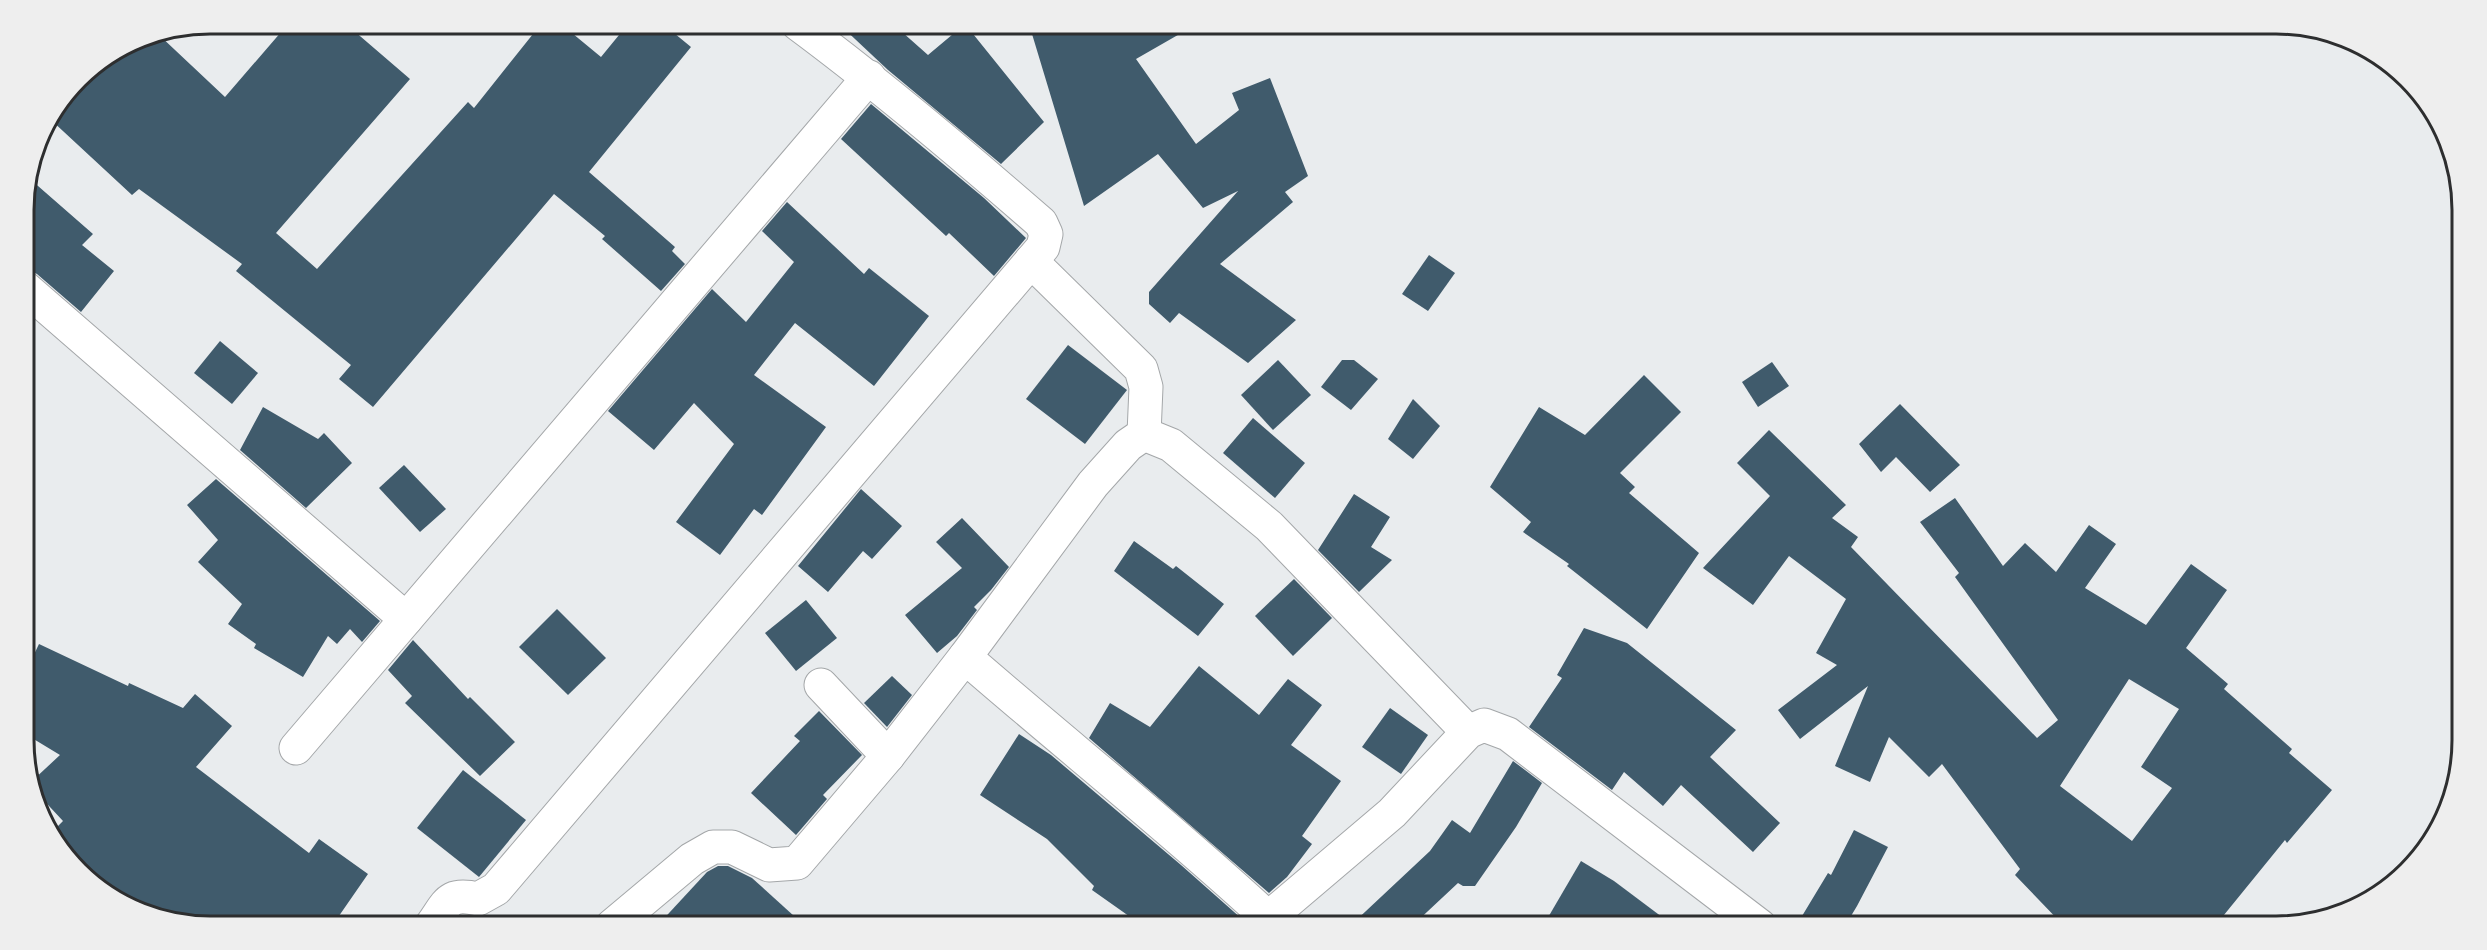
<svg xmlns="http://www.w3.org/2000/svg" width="2487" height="950" viewBox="0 0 2487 950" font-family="'Open Sans',sans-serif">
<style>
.building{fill:#405b6c;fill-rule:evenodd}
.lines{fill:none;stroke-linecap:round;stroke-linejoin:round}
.street-casing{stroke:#a4a7a9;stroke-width:35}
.street{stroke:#fff;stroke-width:33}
.rim{fill:none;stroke:#2d2e2f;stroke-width:3}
</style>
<rect width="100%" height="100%" fill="#e9ecee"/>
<!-- building -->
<g class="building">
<path d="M 288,24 L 346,24 L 410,79 L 276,233 L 317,269 L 468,102 L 474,108 L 541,24 L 561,24 L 601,57 L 628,24 L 663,24 L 691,47 L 589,172 L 675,247 L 672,251 L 685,264 L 661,291 L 602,239 L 605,236 L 554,194 L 373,407 L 339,379 L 351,365 L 236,271 L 242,264 L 139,189 L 132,195 L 50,119 L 95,66 L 140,38 L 158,34 L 225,97 Z"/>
<path d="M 839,24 L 893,24 L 928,55 L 965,24 L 1044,122 L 1001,164 L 888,70 Z"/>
<path d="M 1029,24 L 1197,24 L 1136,59 L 1196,144 L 1239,110 L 1232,93 L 1270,78 L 1308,176 L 1285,192 L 1293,202 L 1220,264 L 1296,320 L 1248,363 L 1179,313 L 1170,323 L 1149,304 L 1149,292 L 1238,191 L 1203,208 L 1158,154 L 1084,206 Z"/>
<path d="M 871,104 L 984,198 L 1026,238 L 994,276 L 949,233 L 946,236 L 841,139 Z"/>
<path d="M 30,179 L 93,234 L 82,245 L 114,271 L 81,312 L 37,274 L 25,268 L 24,198 Z"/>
<path d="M 787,202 L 864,274 L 869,268 L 929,316 L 874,386 L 795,323 L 754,375 L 826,427 L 762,515 L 754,509 L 720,555 L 676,522 L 734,444 L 694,403 L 654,450 L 608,411 L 712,289 L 746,322 L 794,262 L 762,231 Z"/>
<path d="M 1429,255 L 1455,273 L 1428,311 L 1402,294 Z"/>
<path d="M 220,341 L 258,373 L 232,404 L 194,373 Z"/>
<path d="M 1068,345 L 1127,390 L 1085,444 L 1026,399 Z"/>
<path d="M 1278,360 L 1311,395 L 1273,430 L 1241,395 Z"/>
<path d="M 1342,360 L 1354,360 L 1378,379 L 1351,410 L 1321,387 Z"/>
<path d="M 1772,362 L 1789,386 L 1758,407 L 1742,382 Z"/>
<path d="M 1644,375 L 1681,412 L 1620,473 L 1635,487 L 1629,493 L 1699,553 L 1647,629 L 1567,566 L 1569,564 L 1523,532 L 1531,522 L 1490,487 L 1539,407 L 1585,435 Z"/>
<path d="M 1413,399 L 1440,426 L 1413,459 L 1388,439 Z"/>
<path d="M 1900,404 L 1960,465 L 1930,492 L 1896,457 L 1881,472 L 1859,444 Z"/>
<path d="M 263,407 L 318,439 L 324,433 L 352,463 L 306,508 L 240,450 Z"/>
<path d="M 1253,418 L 1305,463 L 1275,498 L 1223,453 Z"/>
<path d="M 1769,430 L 1846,505 L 1832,518 L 1858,537 L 1851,547 L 2037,738 L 2058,720 L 1955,577 L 1959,573 L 1920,522 L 1955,498 L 2003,566 L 2025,543 L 2056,572 L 2089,525 L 2116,544 L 2085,588 L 2146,625 L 2191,564 L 2227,590 L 2186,648 L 2228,684 L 2224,689 L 2292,749 L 2289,753 L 2332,790 L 2287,843 L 2285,840 L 2215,926 L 2064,926 L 2015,875 L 2020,869 L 1942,764 L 1929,777 L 1889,737 L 1870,782 L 1835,766 L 1868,686 L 1800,739 L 1778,710 L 1837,665 L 1816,653 L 1846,599 L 1789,556 L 1753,605 L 1703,568 L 1770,496 L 1737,463 ZM 2129,679 L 2179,709 L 2141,767 L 2172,788 L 2132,841 L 2060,786 Z"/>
<path d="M 404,465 L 446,509 L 420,532 L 379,488 Z"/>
<path d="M 216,479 L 380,621 L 362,642 L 350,629 L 337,644 L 328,636 L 303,677 L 254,648 L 256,644 L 228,624 L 242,604 L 198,562 L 218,540 L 187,505 Z"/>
<path d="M 861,489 L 902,526 L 872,559 L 863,551 L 828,592 L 798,566 Z"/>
<path d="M 1354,494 L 1390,517 L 1371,547 L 1392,560 L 1359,592 L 1318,550 Z"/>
<path d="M 962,518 L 1009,567 L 991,590 L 974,607 L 977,610 L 957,636 L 937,653 L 905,615 L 962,568 L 936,542 Z"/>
<path d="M 1134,541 L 1173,569 L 1176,566 L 1224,604 L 1198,636 L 1114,571 Z"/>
<path d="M 1294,579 L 1332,618 L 1293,656 L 1255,616 Z"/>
<path d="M 806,600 L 837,638 L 796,671 L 765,633 Z"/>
<path d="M 557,609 L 606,658 L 568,695 L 519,647 Z"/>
<path d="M 1584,628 L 1627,643 L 1736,730 L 1710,757 L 1780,823 L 1753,852 L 1681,785 L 1663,806 L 1624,772 L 1612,790 L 1529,727 L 1562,678 L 1557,675 Z"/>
<path d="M 413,640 L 468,699 L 470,697 L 515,742 L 480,776 L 405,703 L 412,696 L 388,670 Z"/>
<path d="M 39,644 L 128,686 L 129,683 L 183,708 L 195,694 L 232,726 L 196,767 L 309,853 L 319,839 L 368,874 L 332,926 L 211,926 L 150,916 L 72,864 L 54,830 L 63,821 L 36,792 L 31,782 L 60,755 L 27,735 L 27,669 Z"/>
<path d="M 1199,666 L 1259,715 L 1288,679 L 1322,705 L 1291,745 L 1341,781 L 1302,836 L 1312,844 L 1287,877 L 1269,893 L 1089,738 L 1110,703 L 1150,727 Z"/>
<path d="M 892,676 L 912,695 L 887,727 L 864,703 Z"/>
<path d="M 1390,708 L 1428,735 L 1401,774 L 1362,747 Z"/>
<path d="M 819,711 L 862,755 L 823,795 L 827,799 L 796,835 L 751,793 L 800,741 L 794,736 Z"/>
<path d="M 1019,734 L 1051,755 L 1181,865 L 1242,919 L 1241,925 L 1143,926 L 1092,890 L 1094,886 L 1047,839 L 980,795 Z"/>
<path d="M 1513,761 L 1542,783 L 1516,827 L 1475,886 L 1463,886 L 1458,883 L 1412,926 L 1350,926 L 1430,851 L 1452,820 L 1470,833 Z"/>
<path d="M 463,770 L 526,820 L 479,877 L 417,828 Z"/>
<path d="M 1854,830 L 1888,847 L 1857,906 L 1845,926 L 1796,926 L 1828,873 L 1831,875 Z"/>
<path d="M 1581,861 L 1614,881 L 1674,926 L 1543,926 Z"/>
<path d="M 718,866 L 728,866 L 752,878 L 805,926 L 657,926 L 707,872 Z"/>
</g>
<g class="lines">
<defs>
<g id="street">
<path d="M 1031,261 L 1141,369 L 1146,387 L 1144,434"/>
<path d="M 25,288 L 406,619"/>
<path d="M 965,657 L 1093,484 L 1128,445 L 1144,434 L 1171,445 L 1269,526 L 1468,732"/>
<path d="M 821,685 L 888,756"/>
<path d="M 296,748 L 869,77"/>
<path d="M 431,926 C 448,903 447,892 478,899 L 496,889 L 1043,247 L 1046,234 L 1041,223 C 962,154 883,87 798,24"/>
<path d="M 612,926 L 692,859 L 713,847 L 732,847 L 769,865 L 797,863 L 888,756 L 965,657 C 1065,744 1170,827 1267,917"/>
<path d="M 1259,926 L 1392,813 L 1468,732 L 1484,725 L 1508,734 L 1760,926"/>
</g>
</defs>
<!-- street casing -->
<use href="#street" class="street-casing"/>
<!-- street -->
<use href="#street" class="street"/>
</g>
<!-- crop -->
<path d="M0 0H2487V950H0ZM210 34H2276A176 176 0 0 1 2452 210V740A176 176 0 0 1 2276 916H210A176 176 0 0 1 34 740V210A176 176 0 0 1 210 34Z" fill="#eee" fill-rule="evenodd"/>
<path class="rim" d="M210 34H2276A176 176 0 0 1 2452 210V740A176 176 0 0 1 2276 916H210A176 176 0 0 1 34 740V210A176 176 0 0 1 210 34Z"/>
</svg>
